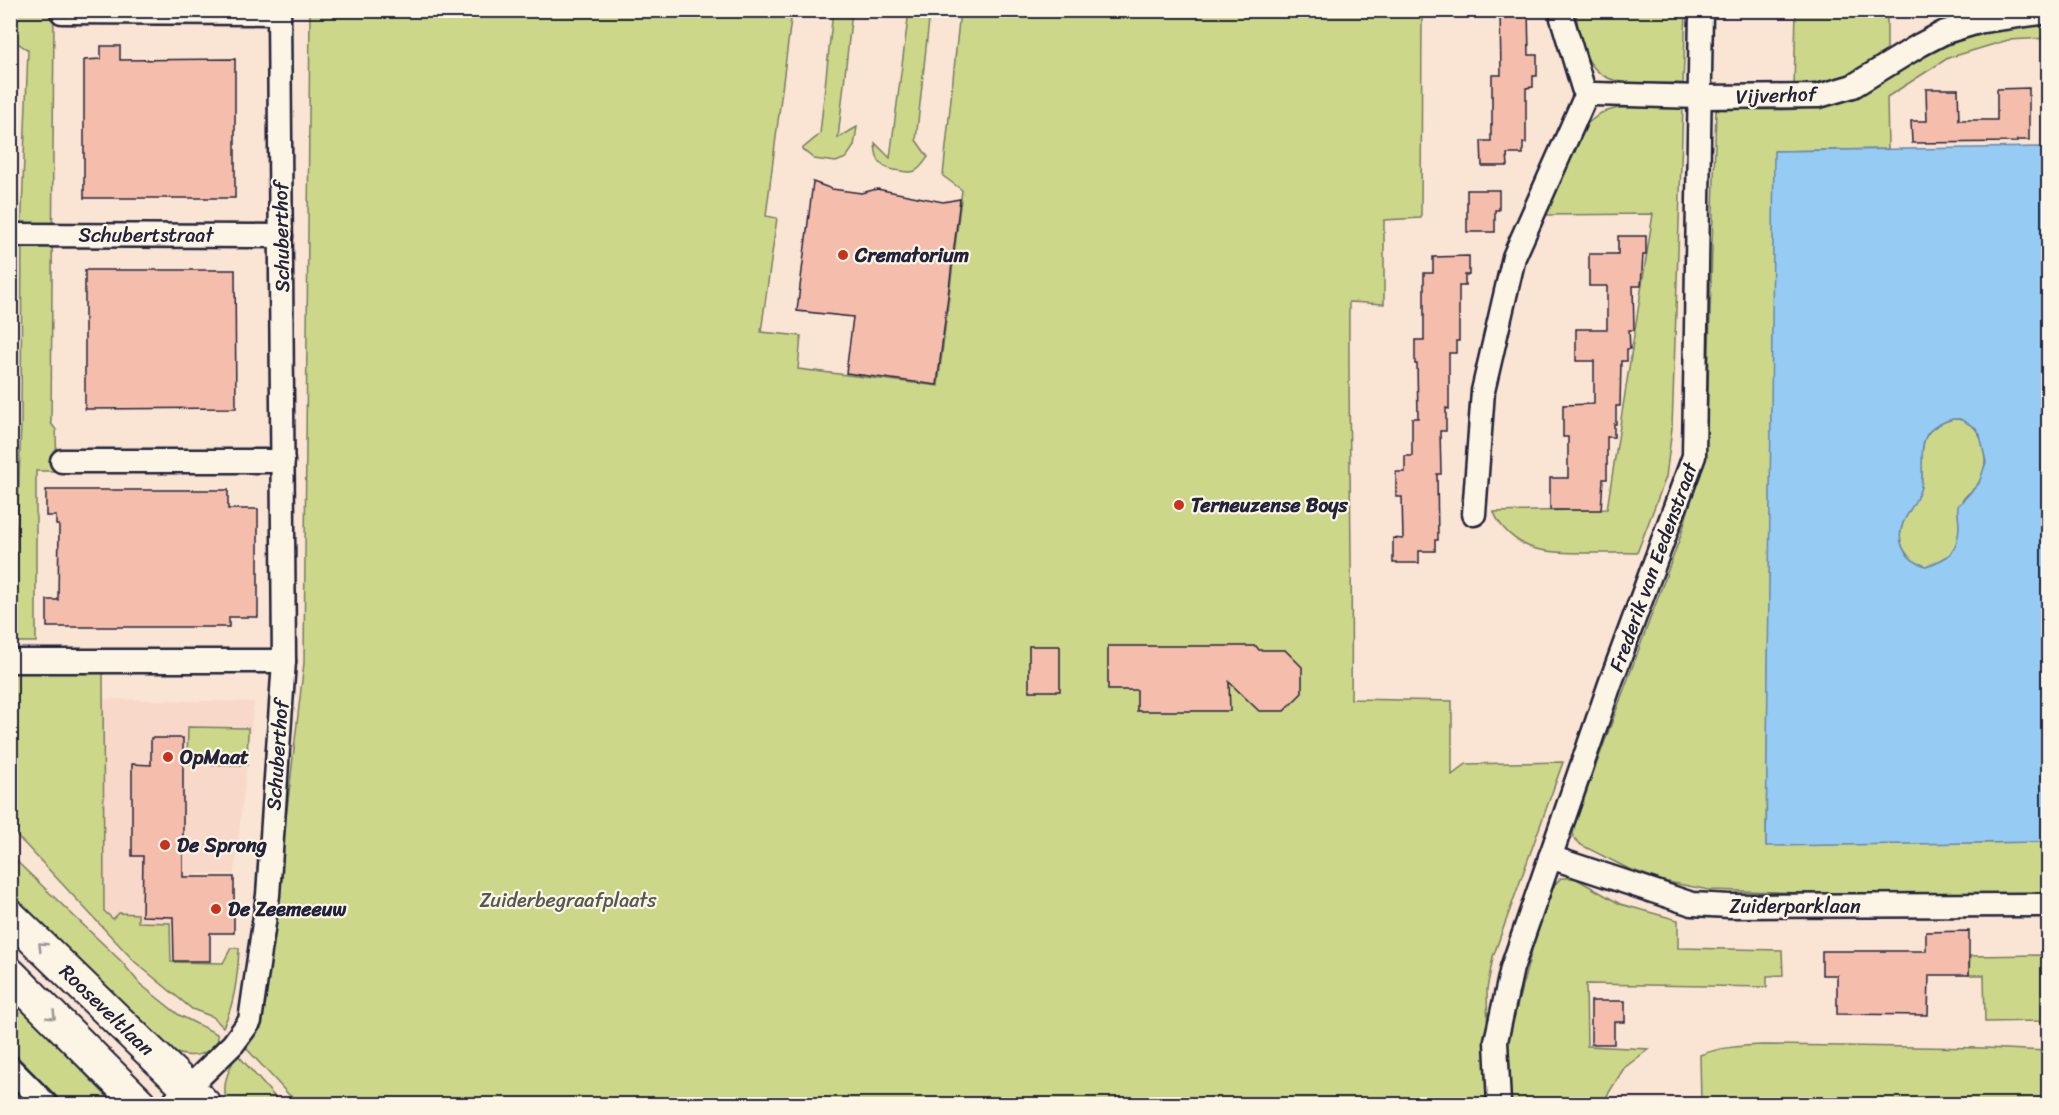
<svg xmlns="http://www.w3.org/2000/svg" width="2059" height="1115" viewBox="0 0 2059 1115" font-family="Sriracha,sans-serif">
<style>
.built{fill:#f8d8c8}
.green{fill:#ccd78a;stroke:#777c62;stroke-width:1.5}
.water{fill:#96cbf4;stroke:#6887aa;stroke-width:1.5;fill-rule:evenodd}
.building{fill:#f5bdab;stroke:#22223b;stroke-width:1.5}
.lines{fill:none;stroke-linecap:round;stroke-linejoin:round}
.minor-casing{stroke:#22223b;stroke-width:27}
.secondary-casing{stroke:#22223b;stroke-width:36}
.minor{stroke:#fcf5e5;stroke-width:22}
.secondary{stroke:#fcf5e5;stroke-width:32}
.oneway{stroke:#9a9698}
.poi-dot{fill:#c8321e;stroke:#fcf5e5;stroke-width:2}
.labels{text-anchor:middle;stroke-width:4.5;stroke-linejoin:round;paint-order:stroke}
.street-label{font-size:20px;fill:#22223b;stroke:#fcf5e5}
.poi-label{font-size:20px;font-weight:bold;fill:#22223b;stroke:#fcf5e5;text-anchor:start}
.park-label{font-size:20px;fill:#555853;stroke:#fcf5e5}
</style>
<rect width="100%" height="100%" fill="#fae4d4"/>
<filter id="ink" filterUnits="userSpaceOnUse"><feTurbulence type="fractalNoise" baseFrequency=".0167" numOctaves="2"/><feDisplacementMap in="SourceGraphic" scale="12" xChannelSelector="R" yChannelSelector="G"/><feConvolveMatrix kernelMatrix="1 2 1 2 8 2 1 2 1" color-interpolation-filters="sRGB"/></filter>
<g filter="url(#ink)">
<!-- built -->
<path class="built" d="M 102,699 L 254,702 L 234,874 L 196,874 L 195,919 L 170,923 L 137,922 L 113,919 L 104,911 Z"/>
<!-- green -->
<g class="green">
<path d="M 14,11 L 54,11 L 51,423 L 56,430 L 57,471 L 36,471 L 36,642 L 13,642 L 21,423 L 22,211 L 28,50 L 13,40 Z"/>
<path d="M 310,11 L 792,11 L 766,216 L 777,218 L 761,332 L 801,336 L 798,369 L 938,386 L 962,190 L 943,176 L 960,11 L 1422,11 L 1421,218 L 1384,220 L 1384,304 L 1349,302 C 1348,433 1353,565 1351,696 L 1351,699 L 1452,701 L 1452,775 L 1466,764 L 1563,762 L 1493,957 L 1487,989 L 1489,1104 L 305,1104 L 289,1095 L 246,1048 L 262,1025 L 304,663 Z"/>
<path d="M 833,11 L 852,11 L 838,138 L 857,127 L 854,146 L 846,158 L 836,162 L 814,159 L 802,149 L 820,134 Z"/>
<path d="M 909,11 L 930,11 L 916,140 L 928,157 C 924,162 921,168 915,171 C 910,173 906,172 901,171 C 881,169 876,163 875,143 L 890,158 Z"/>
<path d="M 1576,11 L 1686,11 L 1683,83 C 1617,85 1583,91 1576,11 Z"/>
<path d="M 1796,11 L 1887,11 L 1887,53 L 1844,77 L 1794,87 Z"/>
<path d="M 2014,26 L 2048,26 L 2048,38 L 2008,40 L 1948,58 L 1887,97 L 1888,149 L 1775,151 L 1766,845 L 2048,842 L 2048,893 L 1841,894 L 1709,890 L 1663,881 L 1627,868 L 1581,845 L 1573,837 L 1574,827 L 1588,787 L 1681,535 L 1699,474 L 1707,421 L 1716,108 C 1761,110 1809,114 1852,98 C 1882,86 1907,65 1936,51 C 1961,38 1987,31 2014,26 Z"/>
<path d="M 1683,105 L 1672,428 L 1666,477 L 1637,553 C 1611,552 1551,556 1530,547 C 1515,541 1499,527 1494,512 L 1607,509 L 1653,214 L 1545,215 L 1588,123 L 1601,113 L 1618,108 Z"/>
<path d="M 1953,419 C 1984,417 1993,463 1978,484 C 1974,490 1966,494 1962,501 C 1957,509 1959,515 1959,523 C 1960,552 1950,558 1926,566 C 1906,561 1895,543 1903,523 C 1907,511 1919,499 1921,486 C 1926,453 1911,431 1953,419 Z"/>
<path d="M 11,672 L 103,673 L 104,911 L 113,919 L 119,913 L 138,914 L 138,922 L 170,923 L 171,962 L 223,963 L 231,948 L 239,948 C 238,974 235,1004 223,1027 L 213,1017 L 192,1009 L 135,962 L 24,843 L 11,831 Z"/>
<path d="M 188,727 L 248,728 L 247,765 L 187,764 Z"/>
<path d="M 10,855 L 121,961 L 140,984 L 179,1015 L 217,1034 L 218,1040 C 208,1057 189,1059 172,1051 L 11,898 Z"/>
<path d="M 1561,878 L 1575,878 L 1620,904 L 1678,920 L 1678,948 L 1782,950 L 1783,975 L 1767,976 L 1767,987 L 1586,984 L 1587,1046 L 1649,1049 L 1624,1068 L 1602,1104 L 1510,1104 L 1508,1040 L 1534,942 L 1554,885 Z"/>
<path d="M 2048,955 L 2048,1021 L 1985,1022 L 1984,975 L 1969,975 L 1970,956 Z"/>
<path d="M 10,996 L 114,1104 L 63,1104 L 11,1050 Z"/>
<path d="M 1762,1045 L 1985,1048 L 2048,1051 L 2048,1104 L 1701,1104 L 1700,1055 C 1721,1047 1741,1046 1762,1045 Z"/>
<path d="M 237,1054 L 281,1104 L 227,1104 C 221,1085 228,1071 237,1054 Z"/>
<path d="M 11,1076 L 40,1104 L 11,1104 Z"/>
</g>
<!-- water -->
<path class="water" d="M 2048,147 L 2048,842 L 1766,846 L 1774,151 ZM 1953,419 L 1960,419 L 1976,428 L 1980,435 L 1986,462 L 1979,483 L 1958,506 C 1957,513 1959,519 1959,526 C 1958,553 1950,558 1926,566 C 1906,561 1895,543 1903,523 C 1908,511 1919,499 1921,486 C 1926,453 1911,431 1953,419 Z"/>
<!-- building -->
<g class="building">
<path d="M 1500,10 L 1528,10 L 1529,55 L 1537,55 L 1537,76 L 1533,76 L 1533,87 L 1526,88 L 1526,143 L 1523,143 L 1523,154 L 1507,154 L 1508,166 L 1482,166 L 1481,141 L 1491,141 L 1491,125 L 1492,125 L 1492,75 L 1501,75 Z"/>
<path d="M 101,46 L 120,46 L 120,60 L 235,59 L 235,198 L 84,198 L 84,60 L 101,59 Z"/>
<path d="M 2029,88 L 2029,140 L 2017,140 L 2017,142 L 1912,143 L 1911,121 L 1927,121 L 1926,89 L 1958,89 L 1959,120 L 1997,120 L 1997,89 Z"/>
<path d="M 813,182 L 832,189 L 861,193 L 877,189 L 943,202 L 960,199 L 937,385 L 846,373 L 853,317 L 797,311 Z"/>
<path d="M 1467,190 L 1499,190 L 1499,210 L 1495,210 L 1495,232 L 1467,232 Z"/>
<path d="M 1618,236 L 1646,236 L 1646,255 L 1643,255 L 1641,286 L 1633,286 L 1634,330 L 1629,330 L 1630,349 L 1627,349 L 1627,361 L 1621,361 L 1620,406 L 1616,406 L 1616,424 L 1614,424 L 1614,437 L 1607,437 L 1607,479 L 1603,479 L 1601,510 L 1550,510 L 1550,478 L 1568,478 L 1568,437 L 1563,437 L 1563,405 L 1594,404 L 1594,361 L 1576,361 L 1576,329 L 1607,329 L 1607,286 L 1589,286 L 1589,254 L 1618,254 Z"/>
<path d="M 1469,256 L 1469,275 L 1465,275 L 1465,286 L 1459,286 L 1459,341 L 1456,341 L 1456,353 L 1449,353 L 1449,409 L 1446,408 L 1446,431 L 1440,431 L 1441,474 L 1437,474 L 1438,540 L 1435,540 L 1435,551 L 1419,551 L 1419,563 L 1393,563 L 1393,538 L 1403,539 L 1402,497 L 1396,497 L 1396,472 L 1405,472 L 1405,456 L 1412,456 L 1412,418 L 1418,418 L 1417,364 L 1415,364 L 1415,340 L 1424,340 L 1424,273 L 1433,273 L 1433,257 Z"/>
<path d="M 85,270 L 235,270 L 236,408 L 85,409 Z"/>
<path d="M 46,490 L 228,490 L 228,509 L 258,509 L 258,617 L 229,617 L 229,627 L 47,627 L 47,600 L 58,600 L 59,525 L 56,525 L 56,516 L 46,516 Z"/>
<rect x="1029" y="646" width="31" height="45"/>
<path d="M 1108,646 L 1256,646 L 1259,650 L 1285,650 L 1302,667 L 1302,693 L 1284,711 L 1259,711 L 1229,682 L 1230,711 L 1137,711 L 1137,690 L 1108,690 Z"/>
<path d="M 151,738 L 183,738 L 183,877 L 234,877 L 234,933 L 210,933 L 210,961 L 174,961 L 173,917 L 142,916 L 143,856 L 132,856 L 132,764 L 151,765 Z"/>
<path d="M 1969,931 L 1969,975 L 1929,975 L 1928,1015 L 1837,1014 L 1837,975 L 1822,975 L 1822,951 L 1926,951 L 1926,932 Z"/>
<path d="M 1591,1001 L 1625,1001 L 1625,1022 L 1614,1022 L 1614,1044 L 1591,1044 Z"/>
</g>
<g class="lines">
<defs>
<g id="minor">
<path d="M 1562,10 L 1562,18 L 1583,88"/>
<path d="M 62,12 L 279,13"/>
<path d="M 1594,94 L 1700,97 L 1819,96 L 1853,86 L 1920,45 L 1945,32 L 1982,21 L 2048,12"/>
<path d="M 10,235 L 281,236"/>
<path d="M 62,461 L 283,461"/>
<path d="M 1474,514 L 1483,391 L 1514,257 L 1583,102"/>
<path d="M 10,661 L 284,661"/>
<path d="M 1550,857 L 1692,904 L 1730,906 L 2048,905"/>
<path d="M 10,1068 L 46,1104"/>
<path d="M 172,1104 L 233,1044 L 250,1021 L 268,895 L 284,661 L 279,10"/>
<path d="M 1499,1104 L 1496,1041 L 1512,968 L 1610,684 L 1694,456 L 1701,10"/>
</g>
<g id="secondary">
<path d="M 10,916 L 204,1104"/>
<path d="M 10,974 L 140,1104"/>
</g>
</defs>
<!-- minor casing -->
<use href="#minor" class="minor-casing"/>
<!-- secondary casing -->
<use href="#secondary" class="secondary-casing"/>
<!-- minor -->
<use href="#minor" class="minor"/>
<!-- secondary -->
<use href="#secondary" class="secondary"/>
</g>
<!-- one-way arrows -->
<defs><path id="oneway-chevron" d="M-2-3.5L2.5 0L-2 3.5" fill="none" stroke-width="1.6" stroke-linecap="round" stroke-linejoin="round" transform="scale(1.5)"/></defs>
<g class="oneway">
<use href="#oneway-chevron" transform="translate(42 946) rotate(-136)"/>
<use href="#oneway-chevron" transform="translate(52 1016) rotate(45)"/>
</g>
</g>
<!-- markers -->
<g class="poi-dot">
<circle cx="843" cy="255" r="6"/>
<circle cx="1179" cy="505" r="6"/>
<circle cx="168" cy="757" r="6"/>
<circle cx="165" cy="845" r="6"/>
<circle cx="216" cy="909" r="6"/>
</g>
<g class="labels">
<!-- street labels -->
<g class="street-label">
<text transform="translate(1776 95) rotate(-2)" y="7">Vijverhof</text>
<text x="146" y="242">Schubertstraat</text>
<text transform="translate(281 237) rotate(-91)" y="7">Schuberthof</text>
<text transform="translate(1653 567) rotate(-70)" y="7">Frederik van Eedenstraat</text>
<text transform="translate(277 755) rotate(-86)" y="7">Schuberthof</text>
<text x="1795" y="913">Zuiderparklaan</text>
<text transform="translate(107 1010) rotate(44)" y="7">Rooseveltlaan</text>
</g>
<!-- poi labels -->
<g class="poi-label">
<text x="855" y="262">Crematorium</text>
<text x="1191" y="512">Terneuzense Boys</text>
<text x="180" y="764">OpMaat</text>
<text x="177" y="852">De Sprong</text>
<text x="228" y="916">De Zeemeeuw</text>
</g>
<!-- park labels -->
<g class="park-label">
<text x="568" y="907">Zuiderbegraafplaats</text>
</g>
</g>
<!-- margin -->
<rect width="2059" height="1115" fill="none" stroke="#fcf5e5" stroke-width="36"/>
<rect x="18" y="18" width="2023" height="1079" fill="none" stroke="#22223b" stroke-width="2" filter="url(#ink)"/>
</svg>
